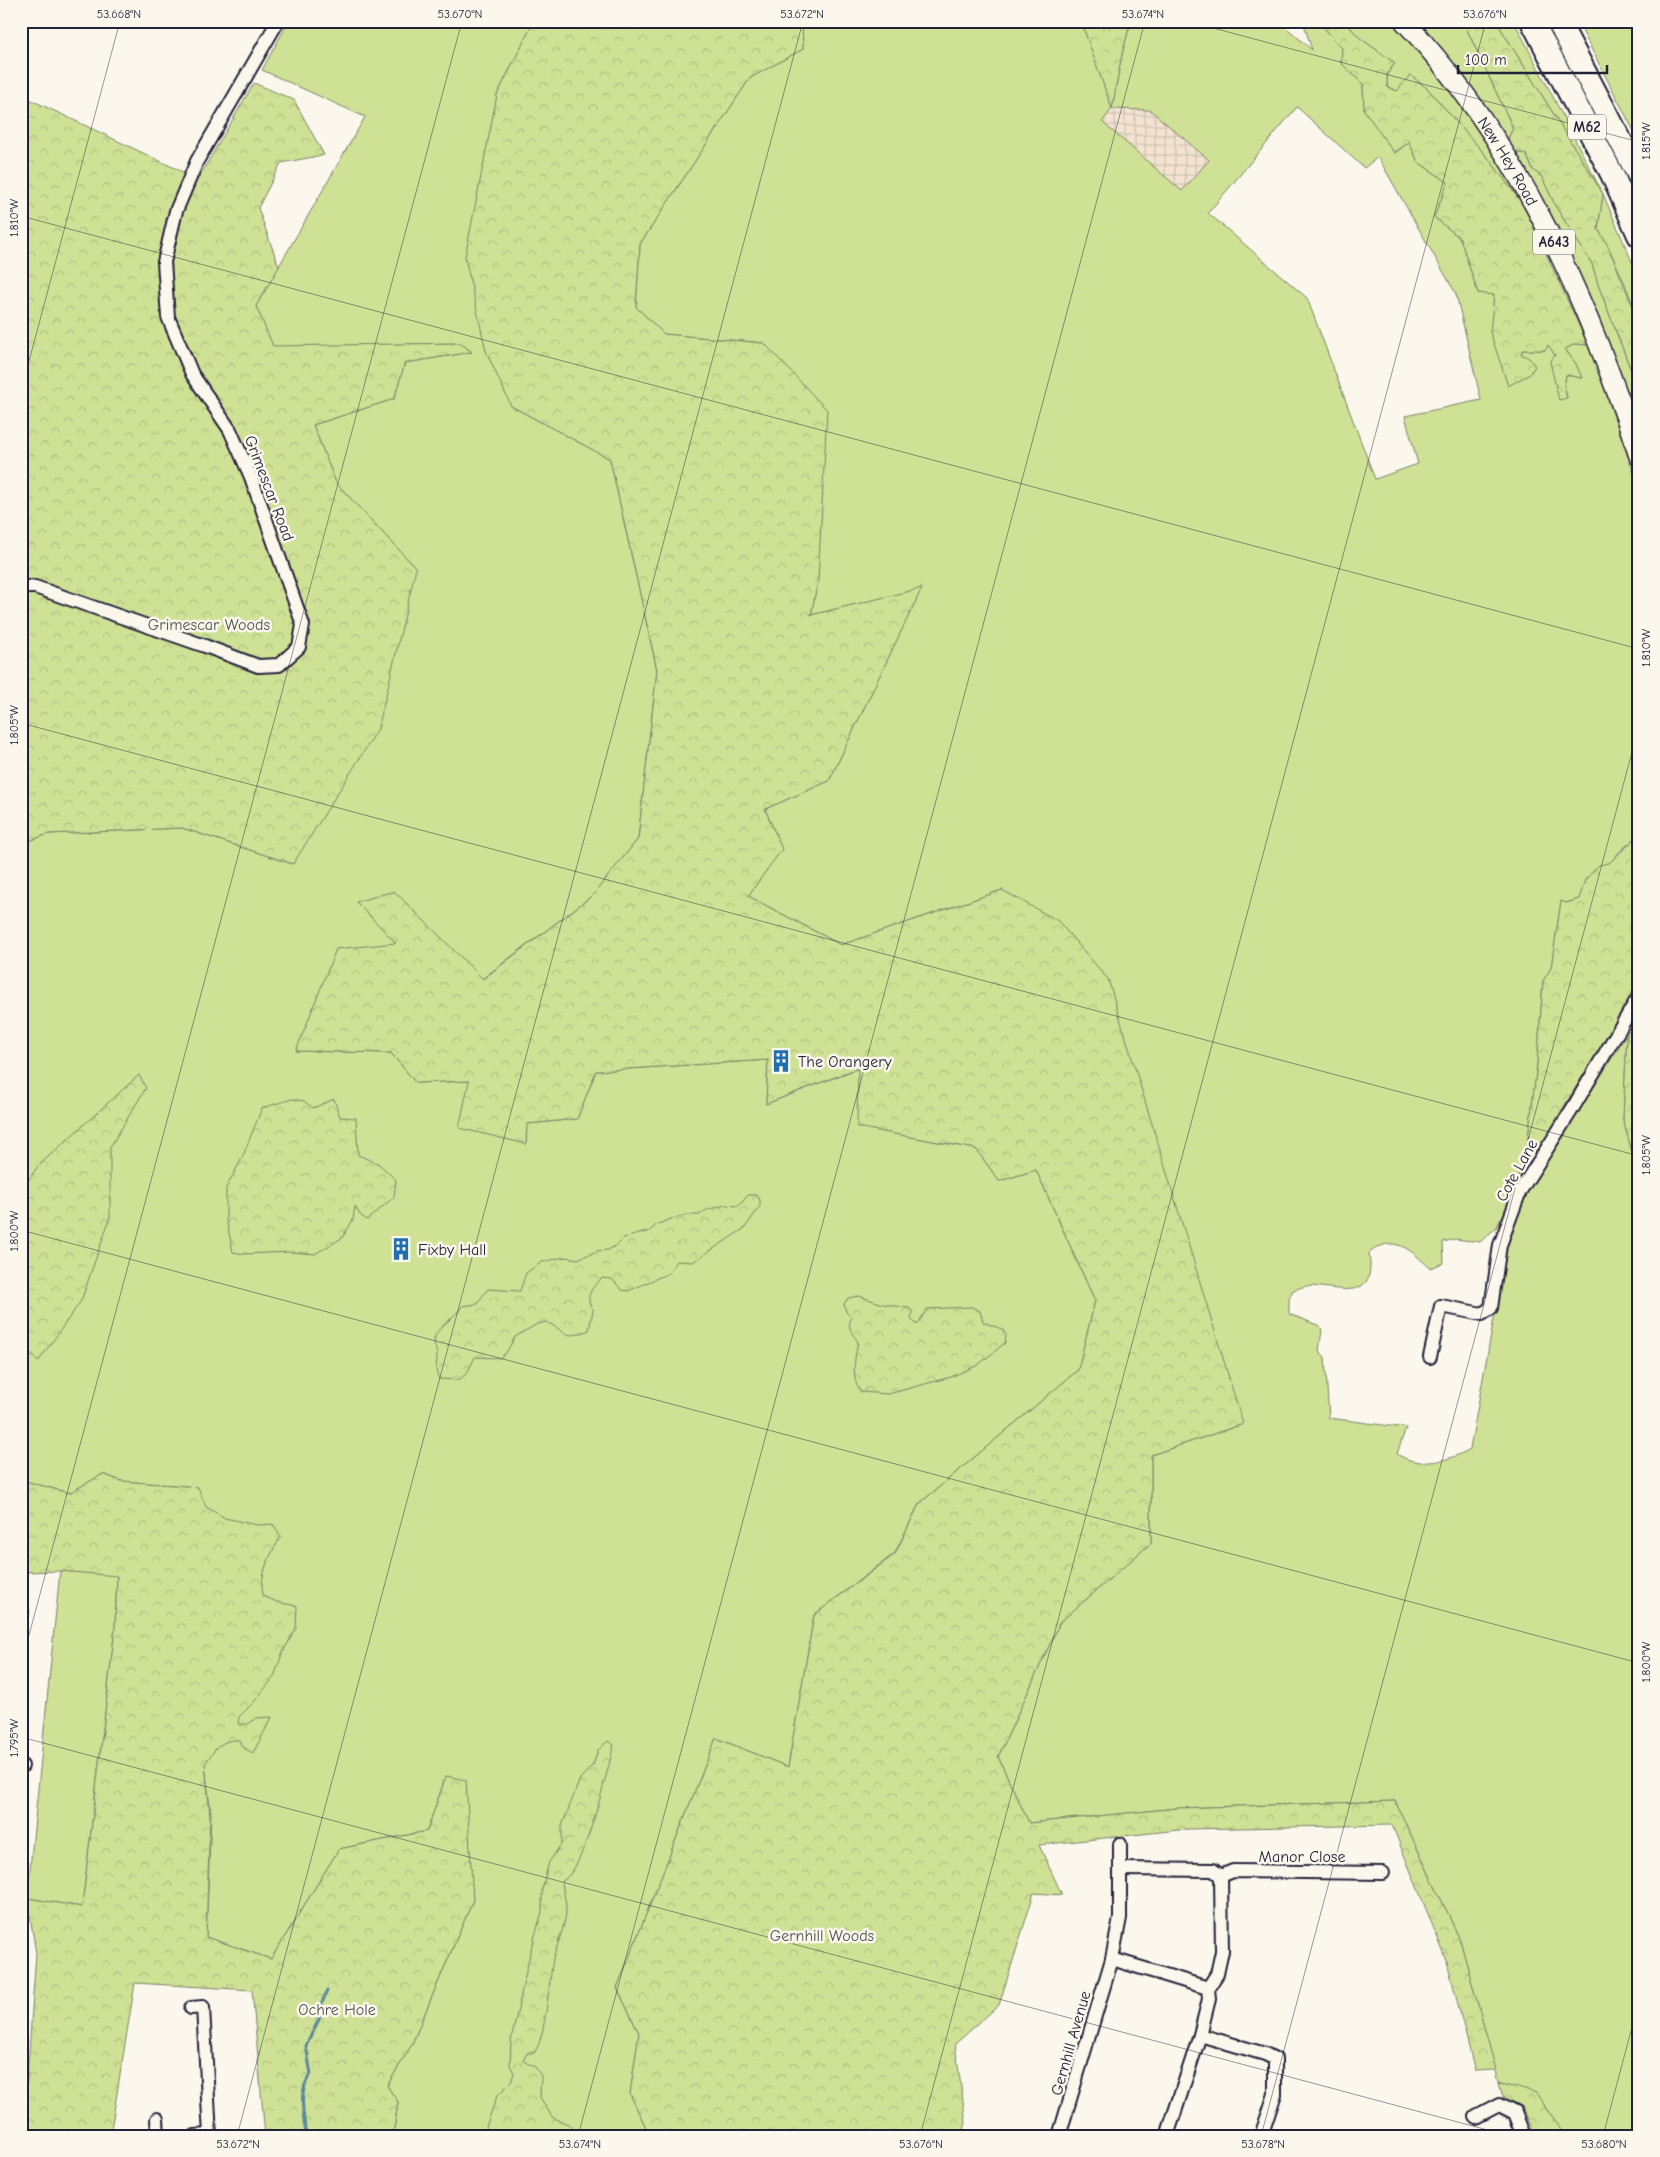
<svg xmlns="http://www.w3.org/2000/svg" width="1660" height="2157" viewBox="0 0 1660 2157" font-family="'Comic Neue',sans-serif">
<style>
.industrial{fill:url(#industrial-grid)}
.grass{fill:#cfe195;stroke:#788268;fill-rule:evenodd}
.forest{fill:url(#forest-crowns);stroke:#788268}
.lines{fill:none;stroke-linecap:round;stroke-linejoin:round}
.stream{stroke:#5b889e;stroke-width:3}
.minor-casing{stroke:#22223b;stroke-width:16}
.primary-casing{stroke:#22223b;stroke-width:22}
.motorway-casing{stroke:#22223b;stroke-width:26}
.minor{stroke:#fbf7ec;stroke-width:12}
.primary{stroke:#fbf7ec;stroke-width:19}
.motorway{stroke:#fbf7ec;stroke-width:22}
.ticks{fill:none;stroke:#22223b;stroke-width:1;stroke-opacity:0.45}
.labels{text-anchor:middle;stroke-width:5;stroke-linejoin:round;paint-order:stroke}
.shield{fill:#fbf7ec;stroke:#636270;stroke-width:1}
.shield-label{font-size:15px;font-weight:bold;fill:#22223b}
.street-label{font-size:16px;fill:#22223b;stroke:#fbf7ec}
.park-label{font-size:16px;fill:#4d5252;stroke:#fbf7ec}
.poi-label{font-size:16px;fill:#22223b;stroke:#fbf7ec;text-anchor:start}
.neatline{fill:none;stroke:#22223b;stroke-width:2}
.ticks-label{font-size:12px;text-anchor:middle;fill:#22223b}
</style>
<defs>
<pattern id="industrial-grid" width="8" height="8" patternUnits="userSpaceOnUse" patternTransform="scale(1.25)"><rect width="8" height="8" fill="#f3e3d0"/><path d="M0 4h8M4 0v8" fill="none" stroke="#d0c2b4"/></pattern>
<pattern id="forest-crowns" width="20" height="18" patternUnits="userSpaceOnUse" patternTransform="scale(1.25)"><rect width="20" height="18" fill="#cfe195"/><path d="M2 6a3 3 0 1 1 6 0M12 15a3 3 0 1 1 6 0" fill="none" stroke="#b1c181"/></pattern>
</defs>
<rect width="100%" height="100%" fill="#fbf7ec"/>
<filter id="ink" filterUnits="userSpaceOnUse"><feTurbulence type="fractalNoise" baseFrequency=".02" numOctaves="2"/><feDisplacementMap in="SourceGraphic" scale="10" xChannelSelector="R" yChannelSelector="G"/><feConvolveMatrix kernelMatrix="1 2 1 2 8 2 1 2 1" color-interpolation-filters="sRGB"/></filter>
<g filter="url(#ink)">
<!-- industrial -->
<path class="industrial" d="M 1112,109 L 1150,110 L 1209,161 L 1182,192 L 1102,122 Z"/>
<!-- grass -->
<g class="grass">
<path d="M 289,21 L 534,21 L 497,95 L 511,406 L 610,459 L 657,670 L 638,839 L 593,895 L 482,979 L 394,891 L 396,943 L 296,1051 L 391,1053 L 416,1083 L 470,1081 L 526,1144 L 527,1124 L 577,1119 L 596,1071 L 768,1060 L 766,1104 L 859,1068 L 858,1127 L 976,1149 L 999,1181 L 1036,1170 L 1095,1301 L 1078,1370 L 919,1504 L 895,1553 L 814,1615 L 788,1767 L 716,1738 L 617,1988 L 639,2033 L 630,2094 L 650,2136 L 393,2136 L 398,2102 L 387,2086 L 411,2046 L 473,1900 L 446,1776 L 427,1831 L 339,1849 L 271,1959 L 206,1937 L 211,1814 L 195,1685 L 223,1547 L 197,1487 L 121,1481 L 103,1474 L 69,1493 L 21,1480 L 21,844 L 48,834 L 182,828 L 293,864 L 416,568 L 336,483 L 313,425 L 394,399 L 405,363 L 472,352 L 460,343 L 273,347 L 256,306 L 365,117 L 262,70 Z"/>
<path d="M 802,21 L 1081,21 L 1112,108 L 1122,54 L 1131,21 L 1279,21 L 1312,50 L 1303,21 L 1318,21 L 1342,48 L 1341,63 L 1363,84 L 1364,110 L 1395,153 L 1409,142 L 1418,162 L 1448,182 L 1434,217 L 1460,238 L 1478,293 L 1494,295 L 1491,332 L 1521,354 L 1523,350 L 1545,350 L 1548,345 L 1555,355 L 1567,398 L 1564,386 L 1566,375 L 1581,378 L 1576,364 L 1565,349 L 1575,344 L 1588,345 L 1594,359 L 1639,488 L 1639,835 L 1619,852 L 1579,899 L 1566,903 L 1561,902 L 1551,968 L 1543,981 L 1537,1065 L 1527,1146 L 1531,1153 L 1524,1166 L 1525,1169 L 1505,1217 L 1501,1218 L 1497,1227 L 1480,1242 L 1455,1239 L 1443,1242 L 1444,1263 L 1430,1268 C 1411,1250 1394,1233 1369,1253 C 1377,1304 1339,1287 1308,1286 C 1303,1286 1298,1289 1293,1290 L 1289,1299 L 1289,1314 L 1320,1326 L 1322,1330 L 1319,1351 L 1325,1357 L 1329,1418 L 1406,1428 L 1397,1454 C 1419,1469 1449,1461 1470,1449 L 1508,1242 L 1524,1200 L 1533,1179 L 1575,1117 L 1627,1034 L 1623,1120 L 1639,1176 L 1639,2136 L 1566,2136 L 1536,2094 L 1499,2082 L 1460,1940 L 1395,1801 L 1177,1808 L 1029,1823 L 998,1757 L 1060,1622 L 1151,1543 L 1151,1455 L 1243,1424 L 1002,890 L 841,945 L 748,896 L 781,849 L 765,809 L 829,781 L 921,589 L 811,615 L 818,580 L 764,343 L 664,334 L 636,307 L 640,244 L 750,78 L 803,49 ZM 1297,107 L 1364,168 L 1378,157 L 1456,294 L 1481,400 L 1405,416 L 1418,464 L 1375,479 L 1307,298 L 1208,213 ZM 1112,109 L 1150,110 L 1209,160 L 1182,191 L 1102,122 Z"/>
<path d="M 1344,21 L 1392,21 C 1444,78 1486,139 1524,206 L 1489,159 L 1427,88 L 1397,91 L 1387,87 L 1387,74 L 1395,63 L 1360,38 Z"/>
<path d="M 1419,21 L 1463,21 L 1513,128 L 1508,139 L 1469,84 Z"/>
<path d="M 1496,21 L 1514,21 L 1603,194 L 1639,278 L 1639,331 L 1636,327 L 1638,319 L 1625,284 L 1608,246 L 1598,229 L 1603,194 Z"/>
<path d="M 1577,21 L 1639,21 L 1639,141 Z"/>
<path d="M 1515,152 L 1526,154 L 1533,170 L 1542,177 L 1556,207 L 1592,264 L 1599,287 L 1639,391 L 1639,430 C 1608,332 1566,240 1515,152 Z"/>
<path d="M 60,1571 L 117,1575 L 115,1628 L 82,1907 L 27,1898 Z"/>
</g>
<!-- forest -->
<g class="forest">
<path d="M 534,21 L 802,21 L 803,49 L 750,78 L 640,244 L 636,307 L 664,334 L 764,343 L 827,410 L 818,580 L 811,615 L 922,588 L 829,781 L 765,809 L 782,849 L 748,896 L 841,945 L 1002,890 L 1058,921 L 1108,979 L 1243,1424 L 1151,1455 L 1151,1543 L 1060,1622 L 998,1757 L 1029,1823 L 1177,1808 L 1395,1801 L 1460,1940 L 1496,2070 L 1475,2071 L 1447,1961 L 1392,1825 L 1188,1829 L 1039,1845 L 1062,1895 L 1034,1893 L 999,2005 L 955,2044 L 966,2123 L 962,2136 L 650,2136 L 630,2094 L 639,2033 L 617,1988 L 716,1738 L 788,1767 L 814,1615 L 895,1554 L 919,1504 L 1078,1370 L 1095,1301 L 1036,1170 L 999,1181 L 976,1149 L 857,1127 L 858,1068 L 766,1104 L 768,1060 L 596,1071 L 577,1119 L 527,1124 L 526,1144 L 459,1128 L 469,1081 L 416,1083 L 391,1053 L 296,1051 L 336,949 L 396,943 L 356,902 L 394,891 L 483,979 L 593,895 L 638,839 L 657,670 L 610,459 L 511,406 L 486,351 L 465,257 L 497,95 Z"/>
<path d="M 1081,21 L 1131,21 L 1122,54 L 1112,109 Z"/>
<path d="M 1318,21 L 1344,21 L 1360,38 L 1395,63 L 1387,74 L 1387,87 L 1397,91 L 1410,75 L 1427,88 L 1489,159 L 1524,206 L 1588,345 L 1575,344 L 1565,349 L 1576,364 L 1582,378 L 1566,375 L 1564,386 L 1567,398 L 1559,400 L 1550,362 L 1555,355 L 1548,345 L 1545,350 L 1523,350 L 1521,354 L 1529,358 L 1535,366 L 1530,374 L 1508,386 L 1490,332 L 1494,295 L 1478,293 L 1460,238 L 1434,217 L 1448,182 L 1418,162 L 1409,142 L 1394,153 L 1364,110 L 1363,84 L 1341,63 L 1342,48 Z"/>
<path d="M 1463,21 L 1496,21 L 1603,194 L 1598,229 L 1608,246 L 1638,319 L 1636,327 L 1639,331 L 1639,391 L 1599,287 L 1592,264 L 1556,207 L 1542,177 L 1533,170 L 1526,154 L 1515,152 L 1508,139 L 1513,128 Z"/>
<path d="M 254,83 L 294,100 L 324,155 L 281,163 L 258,208 L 279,267 L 256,306 L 273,346 L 460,343 L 472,352 L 405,363 L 394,399 L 313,425 L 336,483 L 416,568 L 378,729 L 293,864 L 182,828 L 48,834 L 21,844 L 21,106 L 25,97 L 198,179 Z"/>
<path d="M 1639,835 L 1639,984 L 1560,1113 L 1547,1141 L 1537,1153 L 1531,1153 L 1527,1146 L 1537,1065 L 1543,981 L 1551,968 L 1561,901 L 1566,903 L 1579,899 L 1585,880 L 1599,865 L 1609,863 Z"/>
<path d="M 1639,1017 L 1639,1176 L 1623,1120 L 1627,1034 Z"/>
<path d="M 139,1075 L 146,1088 L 110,1147 L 110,1218 L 81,1301 L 38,1362 L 21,1343 L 21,1191 L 38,1166 Z"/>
<path d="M 292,1099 L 304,1101 L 313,1108 L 334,1099 L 340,1117 L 356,1118 L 358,1155 L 379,1164 L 396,1180 L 394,1197 L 367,1220 L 360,1215 L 355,1206 L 353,1220 L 342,1238 L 315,1254 L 291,1252 L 243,1254 L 233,1252 L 226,1219 L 226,1188 L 242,1158 L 262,1108 Z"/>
<path d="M 748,1195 L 757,1195 L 760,1200 L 760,1206 L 745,1228 L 693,1262 L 676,1261 L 669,1273 L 628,1291 L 622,1290 L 612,1279 L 602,1278 C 591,1289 584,1296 593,1310 L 589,1330 C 563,1341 567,1331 546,1322 L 537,1324 L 515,1337 L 506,1353 L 500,1358 L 475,1357 L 467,1373 L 459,1380 L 439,1379 C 434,1370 437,1365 437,1356 C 437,1350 434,1345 434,1340 C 436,1326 456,1318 462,1306 L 478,1304 L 481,1298 L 488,1289 L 520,1291 L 526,1273 L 542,1262 L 565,1257 L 578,1259 L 597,1251 L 608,1250 L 617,1245 L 623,1238 L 650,1231 L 656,1225 L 671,1219 L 686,1215 L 699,1215 L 707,1210 L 725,1205 L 739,1206 Z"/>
<path d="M 859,1296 L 883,1304 L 909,1308 L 913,1312 L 911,1319 L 917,1325 L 927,1309 L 972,1307 L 980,1311 L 983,1322 L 1002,1329 L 1006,1335 L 1005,1343 L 978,1365 L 951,1377 L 888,1394 L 861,1392 C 850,1378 855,1358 858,1342 C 852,1333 846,1327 852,1317 L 846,1312 L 844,1304 L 848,1298 Z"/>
<path d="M 103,1474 L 121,1481 L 198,1487 L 206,1507 L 225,1518 L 257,1525 L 273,1524 L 281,1536 C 270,1556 259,1573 263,1596 L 277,1602 L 297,1606 L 296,1628 L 282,1654 L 274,1677 L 254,1702 L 239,1717 L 238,1724 L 248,1724 L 256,1718 L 272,1717 L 253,1753 L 242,1747 L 239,1740 C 221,1739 214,1750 205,1764 L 210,1816 L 206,1937 L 271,1959 L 339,1849 L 427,1831 L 446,1776 L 466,1780 L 473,1900 L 411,2046 L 387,2086 L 398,2102 L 393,2136 L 265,2136 L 252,1990 L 135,1983 L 110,2136 L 23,2136 L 36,1953 L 27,1898 L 82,1907 L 115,1628 L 117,1576 L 61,1571 L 21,1572 L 21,1480 L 69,1493 Z"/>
<path d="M 608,1741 L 614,1745 C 607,1771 584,1873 562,1881 C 562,1890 566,1899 566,1907 C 567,1922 557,1944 553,1959 C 549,1981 546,2038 534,2053 L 527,2053 L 523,2061 L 535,2067 L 541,2076 L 540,2097 L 552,2117 L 568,2124 L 579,2136 L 489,2136 L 486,2127 L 497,2096 L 511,2082 L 514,2073 L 510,2065 L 511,2041 L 531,1949 L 542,1912 L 542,1889 L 549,1862 L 562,1843 L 562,1826 L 580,1779 L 593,1765 L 598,1750 Z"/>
<path d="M 1499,2082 L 1536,2093 L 1566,2136 L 1532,2136 L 1530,2126 L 1522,2108 L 1504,2100 Z"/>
</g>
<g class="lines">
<!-- stream -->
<path class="stream" d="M 306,2136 C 304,2115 297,2091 311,2074 L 306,2046 L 319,2019 L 322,2003 L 327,1991"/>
<defs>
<g id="minor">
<path d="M 21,587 L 35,587 L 205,646 L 258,666 L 279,665 L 299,647 L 303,625 L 251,477 L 230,430 L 192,374 L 168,317 L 164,262 L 176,211 L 197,161 L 278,21"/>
<path d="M 1430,1357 L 1441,1306 L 1482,1314 L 1491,1308 L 1500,1245 L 1520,1191 L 1571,1111 L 1639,996"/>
<path d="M 21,1612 L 22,1612"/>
<path d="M 21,1766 L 22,1766"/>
<path d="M 1120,1869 L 1213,1870 L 1221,1876 L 1222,1951 L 1217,1974 L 1208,1988"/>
<path d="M 1221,1876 L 1233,1871 L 1383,1873"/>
<path d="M 1112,1959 L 1208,1988 L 1209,1999 L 1200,2035 L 1265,2054 L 1275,2059 L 1275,2094 L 1261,2136"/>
<path d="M 191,2008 L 203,2007 L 210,2136"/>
<path d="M 1476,2117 L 1499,2105 L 1515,2113 L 1524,2136"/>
<path d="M 157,2119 L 158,2136"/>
<path d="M 1169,2130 L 1200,2035"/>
<path d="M 195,2136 L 210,2135"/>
<path d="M 1059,2136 L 1112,1959 L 1120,1918 L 1120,1844"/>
</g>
<g id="primary">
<path id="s1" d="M 1404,21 C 1519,143 1587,299 1639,456"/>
</g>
<g id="motorway">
<path d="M 1532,21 L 1612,174 L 1639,235"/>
<path d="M 1558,21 L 1639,176"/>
</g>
</defs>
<!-- minor casing -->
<use href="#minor" class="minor-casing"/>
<!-- primary casing -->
<use href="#primary" class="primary-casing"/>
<!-- motorway casing -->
<use href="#motorway" class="motorway-casing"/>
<!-- minor -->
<use href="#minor" class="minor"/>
<!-- primary -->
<use href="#primary" class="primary"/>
<!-- motorway -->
<use href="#motorway" class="motorway"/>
</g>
</g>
<!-- ticks -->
<path class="ticks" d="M 1187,21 L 1639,142M 21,216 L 1639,649M 21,391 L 120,21M 21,723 L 1639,1156M 21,1230 L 1639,1663M 21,1665 L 462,21M 21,1737 L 1510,2136M 237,2136 L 803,21M 578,2136 L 1145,21M 920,2136 L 1486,21M 1261,2136 L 1639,726M 1603,2136 L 1639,2001"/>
<!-- icons -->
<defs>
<symbol id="building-bare" viewBox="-9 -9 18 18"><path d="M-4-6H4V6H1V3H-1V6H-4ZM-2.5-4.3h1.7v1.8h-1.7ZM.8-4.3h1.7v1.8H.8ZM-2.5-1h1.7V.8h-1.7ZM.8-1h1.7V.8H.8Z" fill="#1f6fb2" stroke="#fbf7ec" stroke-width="2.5" paint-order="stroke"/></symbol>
</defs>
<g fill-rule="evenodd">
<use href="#building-bare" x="765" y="1045" width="32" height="32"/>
<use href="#building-bare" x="385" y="1233" width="32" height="32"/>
</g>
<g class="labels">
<!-- shield labels -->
<g class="shield">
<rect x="1568" y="114.5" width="38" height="25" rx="4"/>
<rect x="1533" y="229.5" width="42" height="25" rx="4"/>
</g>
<g class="shield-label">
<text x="1587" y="132">M62</text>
<text x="1554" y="247">A643</text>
</g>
<!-- street labels -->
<g class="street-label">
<text dy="6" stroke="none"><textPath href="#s1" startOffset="175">New Hey Road</textPath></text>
<text transform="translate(270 488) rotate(69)" y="6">Grimescar Road</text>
<text transform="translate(1516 1170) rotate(-61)" y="6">Cote Lane</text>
<text x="1302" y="1862">Manor Close</text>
<text transform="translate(1070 2043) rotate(-74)" y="6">Gernhill Avenue</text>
</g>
<!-- park labels -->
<g class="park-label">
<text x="209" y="630">Grimescar Woods</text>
<text x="822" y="1941">Gernhill Woods</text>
<text x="337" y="2015">Ochre Hole</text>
</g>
<!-- poi labels -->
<g class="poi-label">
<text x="798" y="1067">The Orangery</text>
<text x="418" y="1255">Fixby Hall</text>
</g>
</g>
<!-- margin -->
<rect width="1660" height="2157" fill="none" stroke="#fbf7ec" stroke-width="55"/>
<!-- scale -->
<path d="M1458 65v8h149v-8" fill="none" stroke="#22223b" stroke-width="2.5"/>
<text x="1465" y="65" font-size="15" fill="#22223b" stroke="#fbf7ec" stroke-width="4" paint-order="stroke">100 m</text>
<rect x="28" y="28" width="1604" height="2102" class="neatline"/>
<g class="ticks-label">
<text x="119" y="18">53.668°N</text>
<text x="460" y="18">53.670°N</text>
<text x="802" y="18">53.672°N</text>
<text x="1143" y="18">53.674°N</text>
<text x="1485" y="18">53.676°N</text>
<text transform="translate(1646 141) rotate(-90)" y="4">1.815°W</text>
<text transform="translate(14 218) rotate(-90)" y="4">1.810°W</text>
<text transform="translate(1646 648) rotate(-90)" y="4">1.810°W</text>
<text transform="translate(14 725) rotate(-90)" y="4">1.805°W</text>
<text transform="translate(1646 1155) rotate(-90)" y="4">1.805°W</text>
<text transform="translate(14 1231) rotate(-90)" y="4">1.800°W</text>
<text transform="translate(1646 1662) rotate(-90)" y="4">1.800°W</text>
<text transform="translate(14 1738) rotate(-90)" y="4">1.795°W</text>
<text x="238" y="2148">53.672°N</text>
<text x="580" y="2148">53.674°N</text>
<text x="921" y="2148">53.676°N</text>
<text x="1263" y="2148">53.678°N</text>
<text x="1604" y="2148">53.680°N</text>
</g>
</svg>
